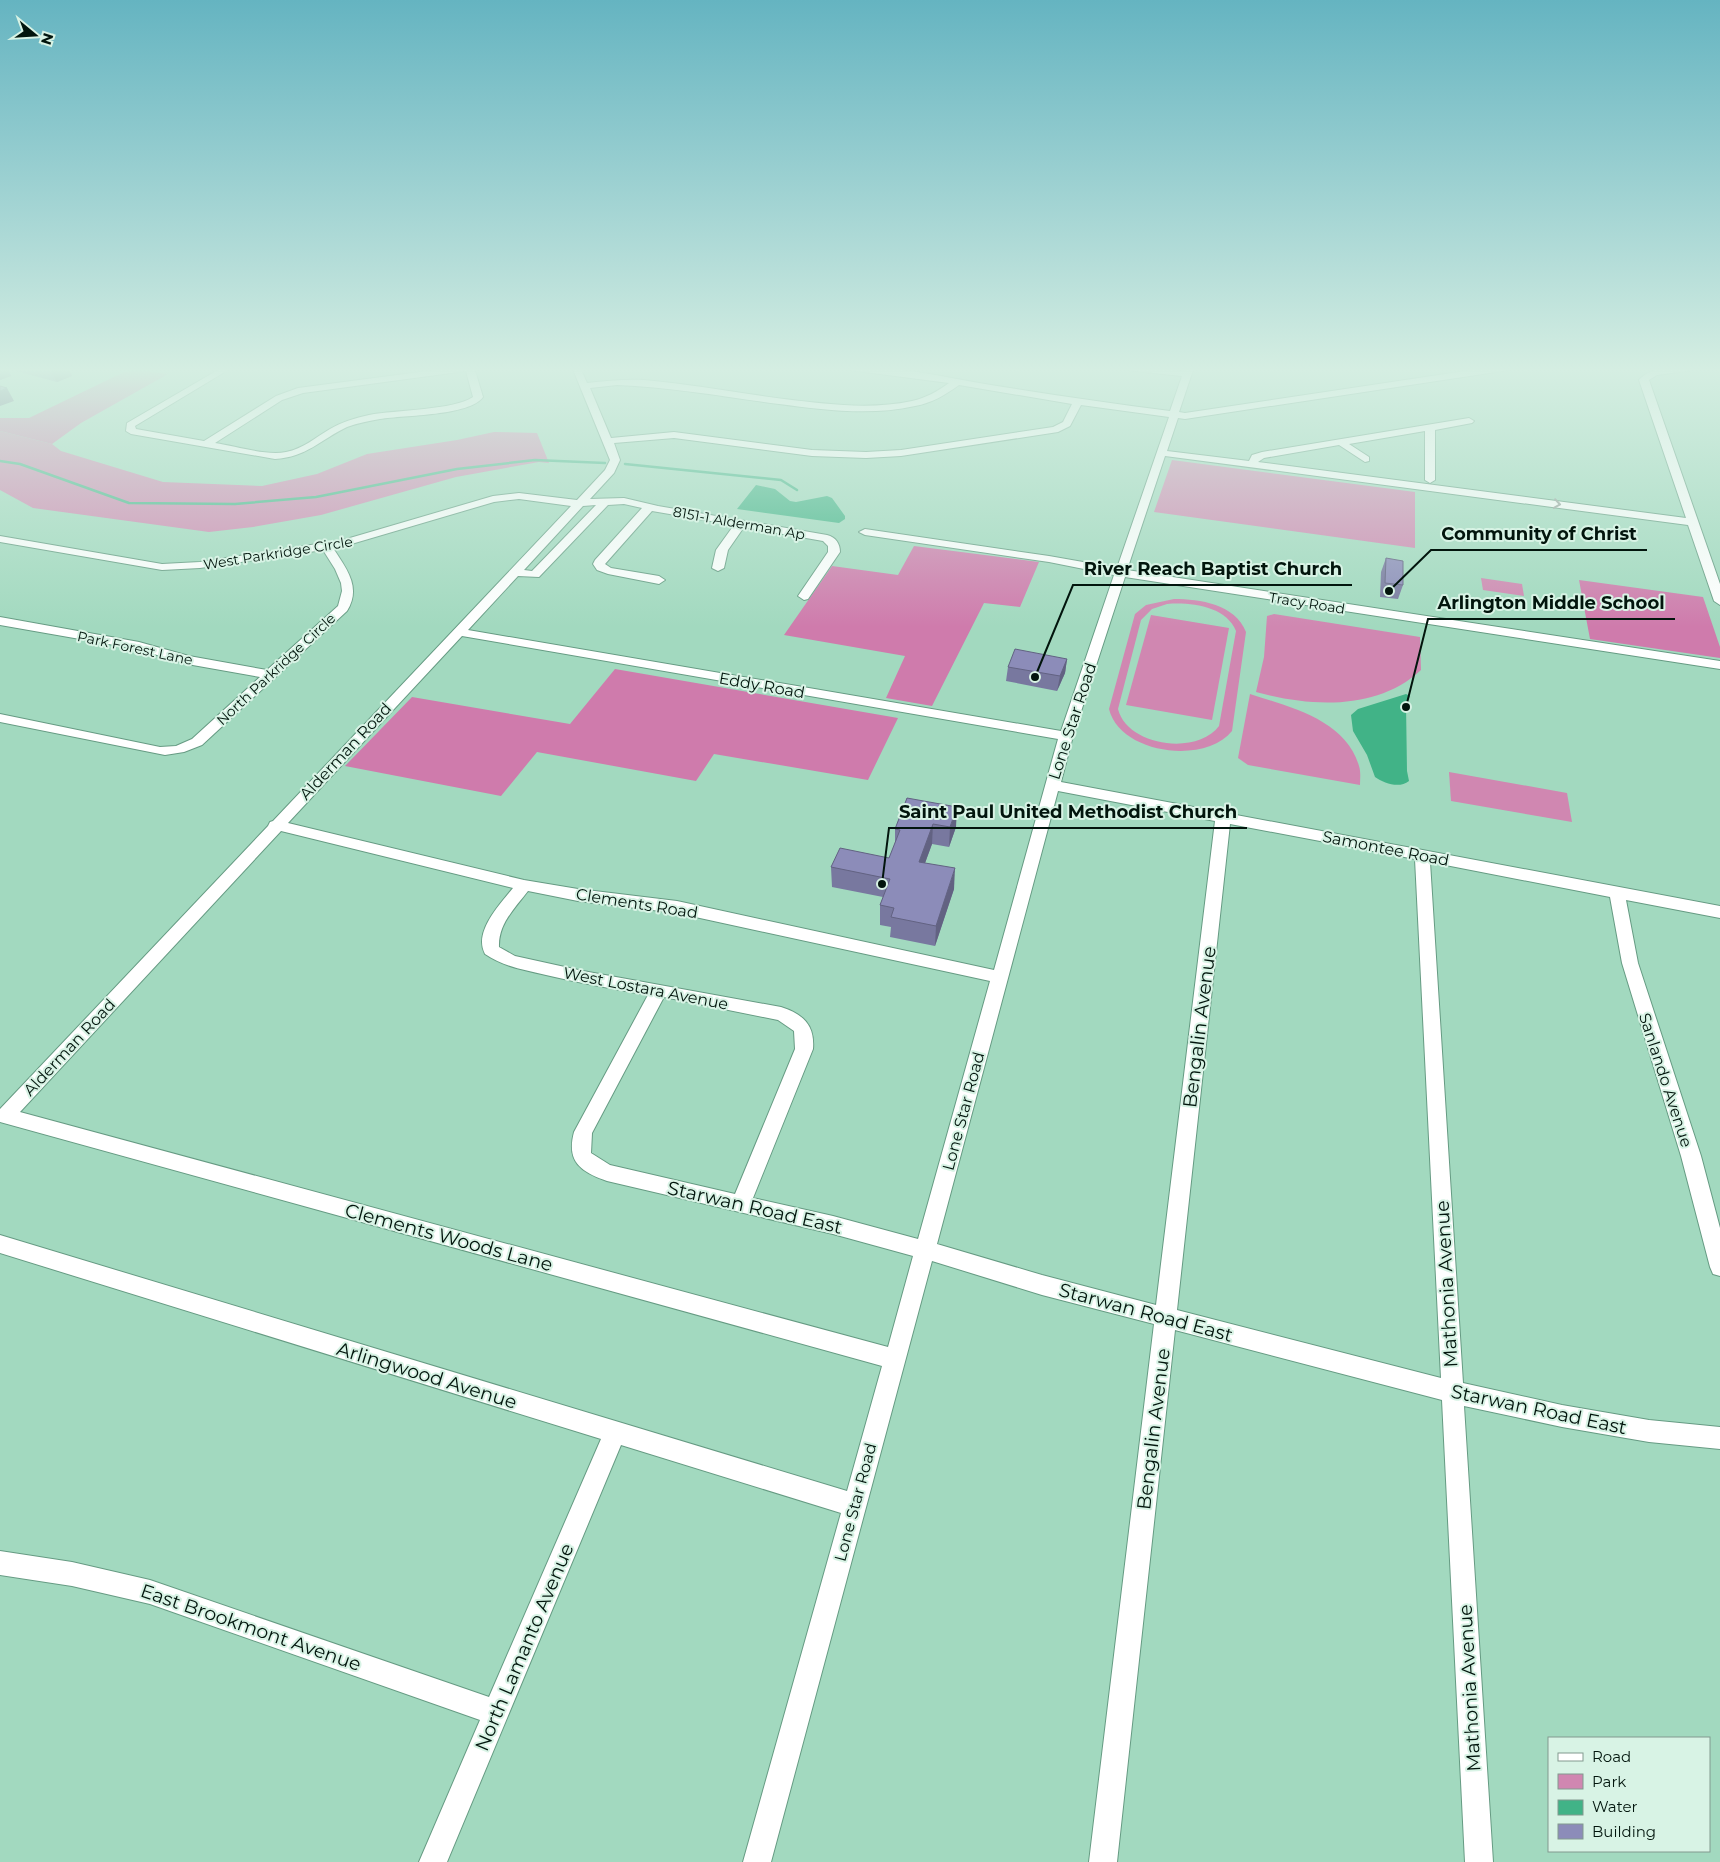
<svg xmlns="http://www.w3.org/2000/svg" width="1720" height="1862" viewBox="0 0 1720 1862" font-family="Montserrat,sans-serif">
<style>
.green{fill:#d087b1;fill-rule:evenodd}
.forest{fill:#cf7bac}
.water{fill:#41b387}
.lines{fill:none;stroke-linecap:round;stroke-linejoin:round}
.stream{stroke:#41b387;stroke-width:2.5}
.minor-casing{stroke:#669b83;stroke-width:2}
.minor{fill:#fff;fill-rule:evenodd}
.wall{fill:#78789f}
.shaded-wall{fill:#626282}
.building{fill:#8c8cb9;stroke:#626282}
.oneway{stroke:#9aa19e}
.labels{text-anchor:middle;stroke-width:4;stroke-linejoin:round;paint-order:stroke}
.far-street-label{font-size:14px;fill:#02150d;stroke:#d8f3e5}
.street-label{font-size:16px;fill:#02150d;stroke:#d8f3e5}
.near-street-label{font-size:19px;fill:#02150d;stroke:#d8f3e5}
.leader{fill:none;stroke:#02150d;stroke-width:2}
.callout-dot{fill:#02150d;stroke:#d8f3e5;stroke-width:2}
.callout-label{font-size:18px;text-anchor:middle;font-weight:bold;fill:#02150d;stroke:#d8f3e5;stroke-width:4;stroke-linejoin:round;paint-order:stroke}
</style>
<rect width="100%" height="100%" fill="#a2d9bf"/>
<!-- green -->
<g class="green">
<path d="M 0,431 L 52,444 L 61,451 L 163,482 L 262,486 L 317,474 L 367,454 L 457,440 L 494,432 L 537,433 L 549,463 L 539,462 L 456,477 L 321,515 L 253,527 L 209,532 L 33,508 L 0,490 Z"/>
<path d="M 1172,460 L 1415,492 L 1415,548 L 1154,512 Z"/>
<path d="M 1481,578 L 1522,584 L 1524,596 L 1483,590 Z"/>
<path d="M 1174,599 C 1200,599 1235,604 1246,632 L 1232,731 C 1205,765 1120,754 1109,709 L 1135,614 L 1146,605 ZM 1167,604 C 1190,602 1226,606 1236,631 L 1219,726 C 1197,756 1127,746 1118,709 L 1141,620 L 1152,609 Z"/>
<path d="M 1274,614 L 1420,637 L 1421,670 C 1377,711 1310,707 1256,692 L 1264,657 L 1267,616 Z"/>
<path d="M 1151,615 L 1229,628 L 1212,720 L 1126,705 Z"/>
<path d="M 1250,694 C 1290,707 1346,720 1359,766 C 1361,772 1360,779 1360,785 L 1248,765 L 1238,758 Z"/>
<path d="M 1449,772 L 1567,793 L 1572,822 L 1451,801 Z"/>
</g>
<!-- forest -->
<g class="forest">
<path d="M 139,370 L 168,374 L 81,423 L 52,444 L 0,431 L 0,418 L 29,418 L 124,372 Z"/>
<path d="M 914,546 L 1039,562 L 1020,607 L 984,603 L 932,706 L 886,698 L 905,656 L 784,635 L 832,566 L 898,575 Z"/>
<path d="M 1579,580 L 1703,597 L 1720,647 L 1720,658 L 1590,639 Z"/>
<path d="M 615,669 L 898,718 L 868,780 L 714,754 L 696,781 L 537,752 L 501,796 L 345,766 L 412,697 L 570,724 Z"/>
</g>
<!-- water -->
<g class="water">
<path d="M 756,485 L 775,489 L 790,501 L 796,502 L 827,496 L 832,498 L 845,516 L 845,519 L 839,523 L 737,509 Z"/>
<path d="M 1406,694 L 1410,696 L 1406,704 L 1407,771 L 1409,781 C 1399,789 1384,783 1375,777 L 1367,755 L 1353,731 L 1351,715 L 1358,709 Z"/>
</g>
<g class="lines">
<!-- stream -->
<g class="stream">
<path d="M 0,461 L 20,464 L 129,503 L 235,504 L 316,497 L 457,469 L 535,460 L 605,463"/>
<path d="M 625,464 L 781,480 L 797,490"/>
</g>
<defs>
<g id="minor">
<path d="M 223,367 L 233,367 L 135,426 L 136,429 L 204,441 L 276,396 L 298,388 L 458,367 L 474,367 L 483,397 C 470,416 404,415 380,419 C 369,421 358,423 347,427 C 320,440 307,457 275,459 L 131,434 L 126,431 L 127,423 ZM 466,371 L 473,397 C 455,410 395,410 369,415 C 355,418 342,422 330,429 C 316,437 303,449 286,452 C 266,456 236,446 215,443 L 282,400 L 303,393 Z"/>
<path d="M 572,367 L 580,367 L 587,383 C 606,381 625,379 644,380 C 691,384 737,393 784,399 C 826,404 870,410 912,401 C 926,398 938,391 949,383 L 849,370 L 845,367 C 891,365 939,376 985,384 C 1047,394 1108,403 1170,411 L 1182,376 L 1126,370 L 1122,367 L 1148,367 L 1184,371 L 1186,367 L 1194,367 L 1179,412 L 1185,413 L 1492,367 L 1513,367 L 1509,370 L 1185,419 L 1178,418 L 1167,451 L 1249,461 L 1252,455 L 1262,452 L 1469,418 L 1474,421 L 1472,423 L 1435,430 L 1435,480 L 1430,483 L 1425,480 L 1425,431 L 1349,444 L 1369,457 L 1369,461 L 1365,462 L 1339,445 L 1264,458 L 1258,462 L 1686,518 L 1639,380 C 1652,365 1680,366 1697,367 L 1693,370 L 1657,375 L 1649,380 L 1720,584 L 1720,605 L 1714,601 L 1688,525 L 1165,456 L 1127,570 L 1720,661 L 1720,669 L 1125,577 L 1073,736 L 1061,782 L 1720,906 L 1720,918 L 1626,900 L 1638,963 L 1701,1156 L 1720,1228 L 1720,1276 L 1713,1274 L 1710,1267 L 1681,1156 L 1622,963 L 1610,897 L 1430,862 L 1463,1383 L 1562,1405 L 1649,1420 L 1720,1427 L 1720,1449 L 1649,1442 L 1562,1427 L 1464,1406 L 1493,1862 L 1465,1862 L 1442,1400 L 1175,1330 L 1117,1862 L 1089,1862 L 1154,1324 L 1042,1295 L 932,1261 L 771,1862 L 743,1862 L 841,1513 L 621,1445 L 447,1862 L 419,1862 L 480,1720 L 150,1604 L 72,1586 L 0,1575 L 0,1551 L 72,1562 L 150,1580 L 489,1697 L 601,1439 L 0,1253 L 0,1235 L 847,1491 L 882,1366 L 0,1122 L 0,1109 L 268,826 L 270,822 L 273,821 L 571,506 L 519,499 L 494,502 L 348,545 L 333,548 C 346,568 362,587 347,611 L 202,745 L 184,752 L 165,755 L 0,722 L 0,714 L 160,747 L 176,746 L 192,739 L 260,677 L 187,664 L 137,649 L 0,625 L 0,617 L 139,642 L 189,656 L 267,670 L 338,606 L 342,591 L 341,583 L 335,569 L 323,550 L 200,568 L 162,570 L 0,542 L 0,536 L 162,564 L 200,562 L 343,540 L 493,496 L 519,493 L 577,500 L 605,470 L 610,460 ZM 617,385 C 671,387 725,397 779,404 C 824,410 871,416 915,406 C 932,403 945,395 959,385 L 1072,404 L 1063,422 L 1053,427 L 901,450 L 866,452 L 812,450 L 674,432 L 611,438 L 590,388 ZM 1081,405 L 1169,417 L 1117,568 L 1049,556 L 865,529 L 859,532 L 865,535 L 1049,562 L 1114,575 L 1061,731 L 468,630 L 518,576 L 539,577 L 608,505 L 624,504 L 642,508 L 595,560 L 593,564 L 597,570 L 608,574 L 659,584 L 665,580 L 659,576 L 611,568 L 605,564 L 652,511 L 734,525 L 716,550 L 712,568 L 718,571 L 724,568 L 728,550 L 744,527 L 823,541 L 828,546 L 828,552 L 798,596 L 804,600 L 808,599 L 840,552 C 840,544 836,537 827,535 L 658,506 L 624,498 L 590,499 L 614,473 L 620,460 L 614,443 L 674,438 L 812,456 L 866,458 L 901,456 L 1058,432 L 1070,426 ZM 596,505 L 532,571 L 524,570 L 583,506 ZM 462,636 L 1058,739 L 994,970 L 677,901 L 578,889 L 524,880 L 288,823 ZM 1058,791 L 1215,821 L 1156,1305 L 1042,1275 L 937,1244 ZM 1230,824 L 1415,859 L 1441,1378 L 1177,1310 ZM 281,831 L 513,888 C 500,904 473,932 485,954 C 504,967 525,970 546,975 C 580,983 614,989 648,995 L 574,1132 C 566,1162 581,1172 607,1181 L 833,1234 L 913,1256 L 888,1347 L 20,1112 ZM 528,891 L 578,901 L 677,913 L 990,981 L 918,1239 L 833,1216 L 753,1198 L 813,1049 C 815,1025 803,1014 781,1007 L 583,971 L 515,956 L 499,947 C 498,924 515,908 528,891 ZM 664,997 L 778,1020 L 794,1031 L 795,1049 L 735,1194 L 610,1165 L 591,1153 L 592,1133 Z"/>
</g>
</defs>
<!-- minor casing -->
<use href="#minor" class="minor-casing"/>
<!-- minor -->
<use href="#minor" class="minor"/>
</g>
<!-- wall -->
<g class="wall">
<path d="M 0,367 L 68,367 L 72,376 L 57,382 L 8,369 L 11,376 L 0,380 Z"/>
<path d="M 1386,558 L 1403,585 L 1398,599 L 1380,597 L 1381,572 Z"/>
<path d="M 1067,659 L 1065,673 L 1057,691 L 1006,681 L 1008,667 Z"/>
<path d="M 907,798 L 956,827 L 949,847 L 932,844 L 925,863 L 954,889 L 935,946 L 890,937 L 891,927 L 880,925 L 880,905 L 883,897 L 832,887 L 831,867 L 889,858 L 895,844 L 895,829 Z"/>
</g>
<!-- shaded-wall -->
<g class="shaded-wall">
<path d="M 0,367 L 7,367 L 11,376 L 0,380 Z"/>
<path d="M 59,367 L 68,367 L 72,376 L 57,382 L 51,370 Z"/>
<path d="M 7,388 L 14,401 L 0,406 L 0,391 Z"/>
<path d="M 1067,659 L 1065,673 L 1057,691 L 1060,676 Z"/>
<path d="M 957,807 L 956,827 L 949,847 L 950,827 Z"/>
<path d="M 933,824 L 932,844 L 918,882 L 919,862 Z"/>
<path d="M 955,868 L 954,889 L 935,946 L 936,926 Z"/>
</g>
<!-- building -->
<g class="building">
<path d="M 40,367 L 59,367 L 51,370 Z"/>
<path d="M 0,386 L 7,388 L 0,391 Z"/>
<path d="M 1386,558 L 1403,561 L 1403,585 L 1385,583 Z"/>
<path d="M 1015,649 L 1067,659 L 1060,676 L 1008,667 Z"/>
<path d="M 907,798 L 957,807 L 950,827 L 933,824 L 919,862 L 955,868 L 936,926 L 891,917 L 894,908 L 880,905 L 890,879 L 831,867 L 840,848 L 889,858 L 900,830 L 895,829 Z"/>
</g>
<!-- one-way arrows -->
<defs><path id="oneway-chevron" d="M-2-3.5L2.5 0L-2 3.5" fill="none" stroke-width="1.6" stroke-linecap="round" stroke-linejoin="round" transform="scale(1.25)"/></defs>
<use class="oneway" href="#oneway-chevron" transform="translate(1557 504) rotate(8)"/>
<!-- sky -->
<linearGradient id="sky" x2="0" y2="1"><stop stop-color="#65b4c1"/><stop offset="0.59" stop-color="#d5eee2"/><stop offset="1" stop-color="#d5eee2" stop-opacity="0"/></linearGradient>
<rect width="1720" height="627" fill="url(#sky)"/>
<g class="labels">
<!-- far-street labels -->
<g class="far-street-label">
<text transform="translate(739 523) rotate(10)" y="5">8151-1 Alderman Ap</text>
<text transform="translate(278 553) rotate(-9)" y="5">West Parkridge Circle</text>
<text transform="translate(1307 603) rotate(9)" y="5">Tracy Road</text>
<text transform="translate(135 648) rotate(12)" y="5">Park Forest Lane</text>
<text transform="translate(276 669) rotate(-43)" y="5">North Parkridge Circle</text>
</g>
<!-- street labels -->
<g class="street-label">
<text transform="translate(762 685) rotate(10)" y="6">Eddy Road</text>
<text transform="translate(1072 721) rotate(-72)" y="6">Lone Star Road</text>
<text transform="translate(345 751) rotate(-47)" y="6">Alderman Road</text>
<text transform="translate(1386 848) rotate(11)" y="6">Samontee Road</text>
<text transform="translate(637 903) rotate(9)" y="6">Clements Road</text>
<text transform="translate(646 988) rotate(11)" y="6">West Lostara Avenue</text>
<text transform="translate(69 1047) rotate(-47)" y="6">Alderman Road</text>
<text transform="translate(1666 1080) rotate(72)" y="6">Sanlando Avenue</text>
<text transform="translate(963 1111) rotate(-75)" y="6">Lone Star Road</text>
<text transform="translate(855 1502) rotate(-75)" y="6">Lone Star Road</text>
</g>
<!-- near-street labels -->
<g class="near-street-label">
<text transform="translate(1199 1027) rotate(-83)" y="7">Bengalin Avenue</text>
<text transform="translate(755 1207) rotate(13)" y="7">Starwan Road East</text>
<text transform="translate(449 1237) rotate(15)" y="7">Clements Woods Lane</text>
<text transform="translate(1446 1284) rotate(-93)" y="7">Mathonia Avenue</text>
<text transform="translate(1146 1312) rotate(15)" y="7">Starwan Road East</text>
<text transform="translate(427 1375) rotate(17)" y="7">Arlingwood Avenue</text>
<text transform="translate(1539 1409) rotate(12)" y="7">Starwan Road East</text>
<text transform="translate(1153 1429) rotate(-83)" y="7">Bengalin Avenue</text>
<text transform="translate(251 1627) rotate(19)" y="7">East Brookmont Avenue</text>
<text transform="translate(524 1647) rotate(-67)" y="7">North Lamanto Avenue</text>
<text transform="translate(1469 1688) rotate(-93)" y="7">Mathonia Avenue</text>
</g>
</g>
<!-- callouts -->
<path class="leader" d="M1389 591L1431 550H1647M1035 677L1073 585H1352M1406 707L1428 619H1675M882 884L889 828H1247"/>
<g class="callout-dot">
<circle cx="1389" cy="591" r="5"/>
<circle cx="1035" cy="677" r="5"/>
<circle cx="1406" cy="707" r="5"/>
<circle cx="882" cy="884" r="5"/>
</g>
<g class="callout-label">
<text x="1539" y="540">Community of Christ</text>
<text x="1213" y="575">River Reach Baptist Church</text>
<text x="1551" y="609">Arlington Middle School</text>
<text x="1068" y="818">Saint Paul United Methodist Church</text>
</g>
<!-- legend -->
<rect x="1548" y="1737" width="162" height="115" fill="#d8f3e5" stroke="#829a8f"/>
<rect x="1558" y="1753" width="25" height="8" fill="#ffffff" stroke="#829a8f"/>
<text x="1592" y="1762" font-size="15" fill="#02150d">Road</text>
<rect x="1558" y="1774" width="25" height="15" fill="#d087b1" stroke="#829a8f"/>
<text x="1592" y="1787" font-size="15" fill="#02150d">Park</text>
<rect x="1558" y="1800" width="25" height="15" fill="#41b387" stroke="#829a8f"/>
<text x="1592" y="1812" font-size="15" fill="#02150d">Water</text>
<rect x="1558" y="1824" width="25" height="15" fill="#8c8cb9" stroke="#829a8f"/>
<text x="1592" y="1837" font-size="15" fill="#02150d">Building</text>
<!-- north arrow -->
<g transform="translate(35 35) rotate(108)" stroke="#d8f3e5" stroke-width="4" paint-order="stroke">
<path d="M0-4L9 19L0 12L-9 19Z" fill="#02150d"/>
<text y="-8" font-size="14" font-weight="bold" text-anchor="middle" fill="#02150d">N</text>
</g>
</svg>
